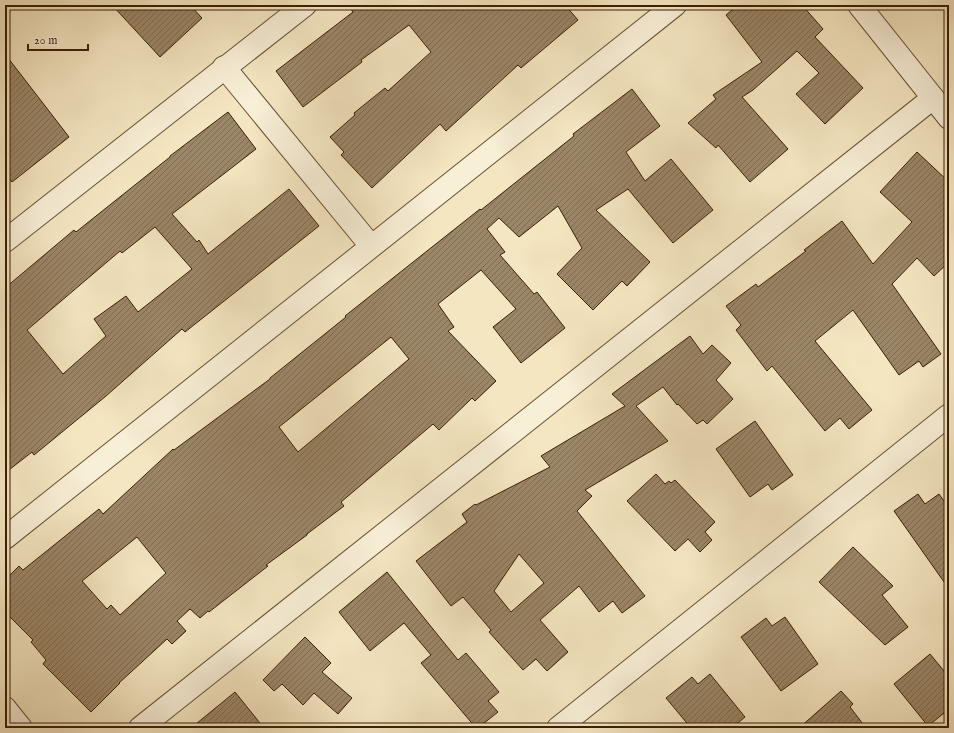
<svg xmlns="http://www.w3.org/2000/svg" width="954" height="733" viewBox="0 0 954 733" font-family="'IM FELL English',serif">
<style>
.building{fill:url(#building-hatch);stroke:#3a1f06;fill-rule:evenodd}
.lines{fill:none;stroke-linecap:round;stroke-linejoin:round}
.street-casing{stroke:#685135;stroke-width:24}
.street{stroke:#f8efd7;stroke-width:22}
</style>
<defs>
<pattern id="building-hatch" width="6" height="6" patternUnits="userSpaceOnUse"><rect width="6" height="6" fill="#9b8667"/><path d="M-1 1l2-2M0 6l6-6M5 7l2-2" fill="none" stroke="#7f6d53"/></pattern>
</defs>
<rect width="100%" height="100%" fill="#f4e6c1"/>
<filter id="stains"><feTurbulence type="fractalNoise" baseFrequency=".005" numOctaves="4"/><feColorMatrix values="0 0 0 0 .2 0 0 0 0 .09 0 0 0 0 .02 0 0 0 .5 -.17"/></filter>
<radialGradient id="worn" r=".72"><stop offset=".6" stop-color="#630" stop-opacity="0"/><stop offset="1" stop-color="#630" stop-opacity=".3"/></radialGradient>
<!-- building -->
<g class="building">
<path d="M 112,5 L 190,5 L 202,18 L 160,57 Z"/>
<path d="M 348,5 L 565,5 L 578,20 L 521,68 L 518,65 L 446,131 L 440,124 L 372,188 L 341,155 L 344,152 L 330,137 L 355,115 L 354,113 L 385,88 L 388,91 L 431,52 L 409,25 L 361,60 L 362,62 L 303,107 L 276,71 L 353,12 Z"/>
<path d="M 738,5 L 802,5 L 823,29 L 815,37 L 863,88 L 825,124 L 796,94 L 819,73 L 797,51 L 753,90 L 742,97 L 788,149 L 750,182 L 718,145 L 716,148 L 688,123 L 716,99 L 713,95 L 762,62 L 726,15 Z"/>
<path d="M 5,54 L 69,137 L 12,182 L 5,173 Z"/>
<path d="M 632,89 L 660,126 L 626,152 L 645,181 L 671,159 L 713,210 L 673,243 L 628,189 L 596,210 L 650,262 L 627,286 L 622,281 L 593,310 L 557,274 L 582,248 L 558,206 L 519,237 L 499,218 L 487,229 L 505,252 L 500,255 L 534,294 L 537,292 L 565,328 L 521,363 L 493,327 L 516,309 L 481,270 L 438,304 L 454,327 L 448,331 L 496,381 L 475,401 L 472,398 L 439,430 L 433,424 L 341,502 L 344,506 L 307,534 L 307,535 L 266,565 L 268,566 L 209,612 L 208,611 L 200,618 L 190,609 L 177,621 L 186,631 L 172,644 L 167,639 L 119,683 L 120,683 L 91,712 L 43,664 L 46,660 L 31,642 L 33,640 L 5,612 L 5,580 L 19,566 L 23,570 L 99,509 L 103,514 L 173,449 L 174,450 L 270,379 L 270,378 L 346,317 L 345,316 L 480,209 L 481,210 L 574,136 L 573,134 ZM 391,337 L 409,359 L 298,452 L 279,427 ZM 137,537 L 166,573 L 120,615 L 111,605 L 107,609 L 82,581 Z"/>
<path d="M 228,112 L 256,149 L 172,214 L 197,242 L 199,240 L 208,254 L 289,189 L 319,226 L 185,332 L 182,329 L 106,396 L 34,455 L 32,452 L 5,473 L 5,288 L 74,230 L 76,232 L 170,157 L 170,156 ZM 155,227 L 192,269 L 138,312 L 126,296 L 94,319 L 106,336 L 63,374 L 27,330 L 120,251 L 122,253 Z"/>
<path d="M 917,152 L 949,182 L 949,262 L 934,276 L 917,258 L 892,284 L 941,354 L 923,367 L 919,361 L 899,375 L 853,310 L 815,341 L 872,410 L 849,429 L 840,418 L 825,431 L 772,366 L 767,371 L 736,330 L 741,325 L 726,306 L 756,284 L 758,287 L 806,251 L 804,250 L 842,221 L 873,264 L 912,222 L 880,192 Z"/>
<path d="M 690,336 L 703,354 L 712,345 L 731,363 L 716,380 L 733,399 L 707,424 L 703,420 L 697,424 L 678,404 L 677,405 L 663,387 L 636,406 L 668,441 L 585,490 L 592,496 L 577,511 L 645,596 L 622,613 L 613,601 L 599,612 L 579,586 L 540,620 L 568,652 L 547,671 L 536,659 L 523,670 L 489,632 L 491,630 L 463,597 L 451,606 L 416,561 L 467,522 L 462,514 L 475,504 L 476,505 L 550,467 L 541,456 L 625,406 L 612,394 ZM 519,554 L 544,583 L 511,612 L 494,591 Z"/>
<path d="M 755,421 L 793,475 L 772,490 L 768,484 L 750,497 L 716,449 Z"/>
<path d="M 656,474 L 665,484 L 669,481 L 671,483 L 675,480 L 715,522 L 705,532 L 712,540 L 700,552 L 688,539 L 675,551 L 627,501 Z"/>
<path d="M 918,494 L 925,504 L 939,494 L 949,508 L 949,589 L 894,511 Z"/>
<path d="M 853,547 L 893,586 L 882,595 L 908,627 L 885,645 L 819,582 Z"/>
<path d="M 387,572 L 458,660 L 466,653 L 499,692 L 488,701 L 498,712 L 478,728 L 476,728 L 421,663 L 431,655 L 404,623 L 370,651 L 339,612 Z"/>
<path d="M 785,617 L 818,664 L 781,691 L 741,637 L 766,618 L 772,626 Z"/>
<path d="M 305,637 L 331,663 L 322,672 L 352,698 L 338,714 L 314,693 L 303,705 L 282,684 L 274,691 L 263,680 Z"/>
<path d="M 930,654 L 949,677 L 949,709 L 928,726 L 894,684 Z"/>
<path d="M 710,674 L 745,717 L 732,728 L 691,728 L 666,698 L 692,677 L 698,684 Z"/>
<path d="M 841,691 L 853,704 L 850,707 L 866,728 L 799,728 Z"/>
<path d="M 235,692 L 264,728 L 191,728 Z"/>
</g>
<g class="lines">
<defs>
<g id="street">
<path d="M 859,5 L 949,118"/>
<path d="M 224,67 L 371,246"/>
<path d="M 5,241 L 305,5"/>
<path d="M 5,538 L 675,5"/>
<path d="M 5,708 L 21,728"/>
<path d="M 140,728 L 933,98"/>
<path d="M 558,728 L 949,415"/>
</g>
</defs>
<!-- street casing -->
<use href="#street" class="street-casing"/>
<!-- street -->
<use href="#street" class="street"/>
</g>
<!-- margin -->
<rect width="954" height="733" fill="none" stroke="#f4e6c1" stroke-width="20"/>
<rect x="6" y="6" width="942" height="721" fill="none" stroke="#3a1f06" stroke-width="2"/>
<rect x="10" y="10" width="934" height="713" fill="none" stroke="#3a1f06"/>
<!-- scale -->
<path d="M28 44v6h60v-6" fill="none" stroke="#3a1f06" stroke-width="2"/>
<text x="34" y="44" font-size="12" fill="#3a1f06" stroke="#f8efd7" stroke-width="3" paint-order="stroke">20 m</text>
<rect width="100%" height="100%" filter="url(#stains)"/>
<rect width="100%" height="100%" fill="url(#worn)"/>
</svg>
